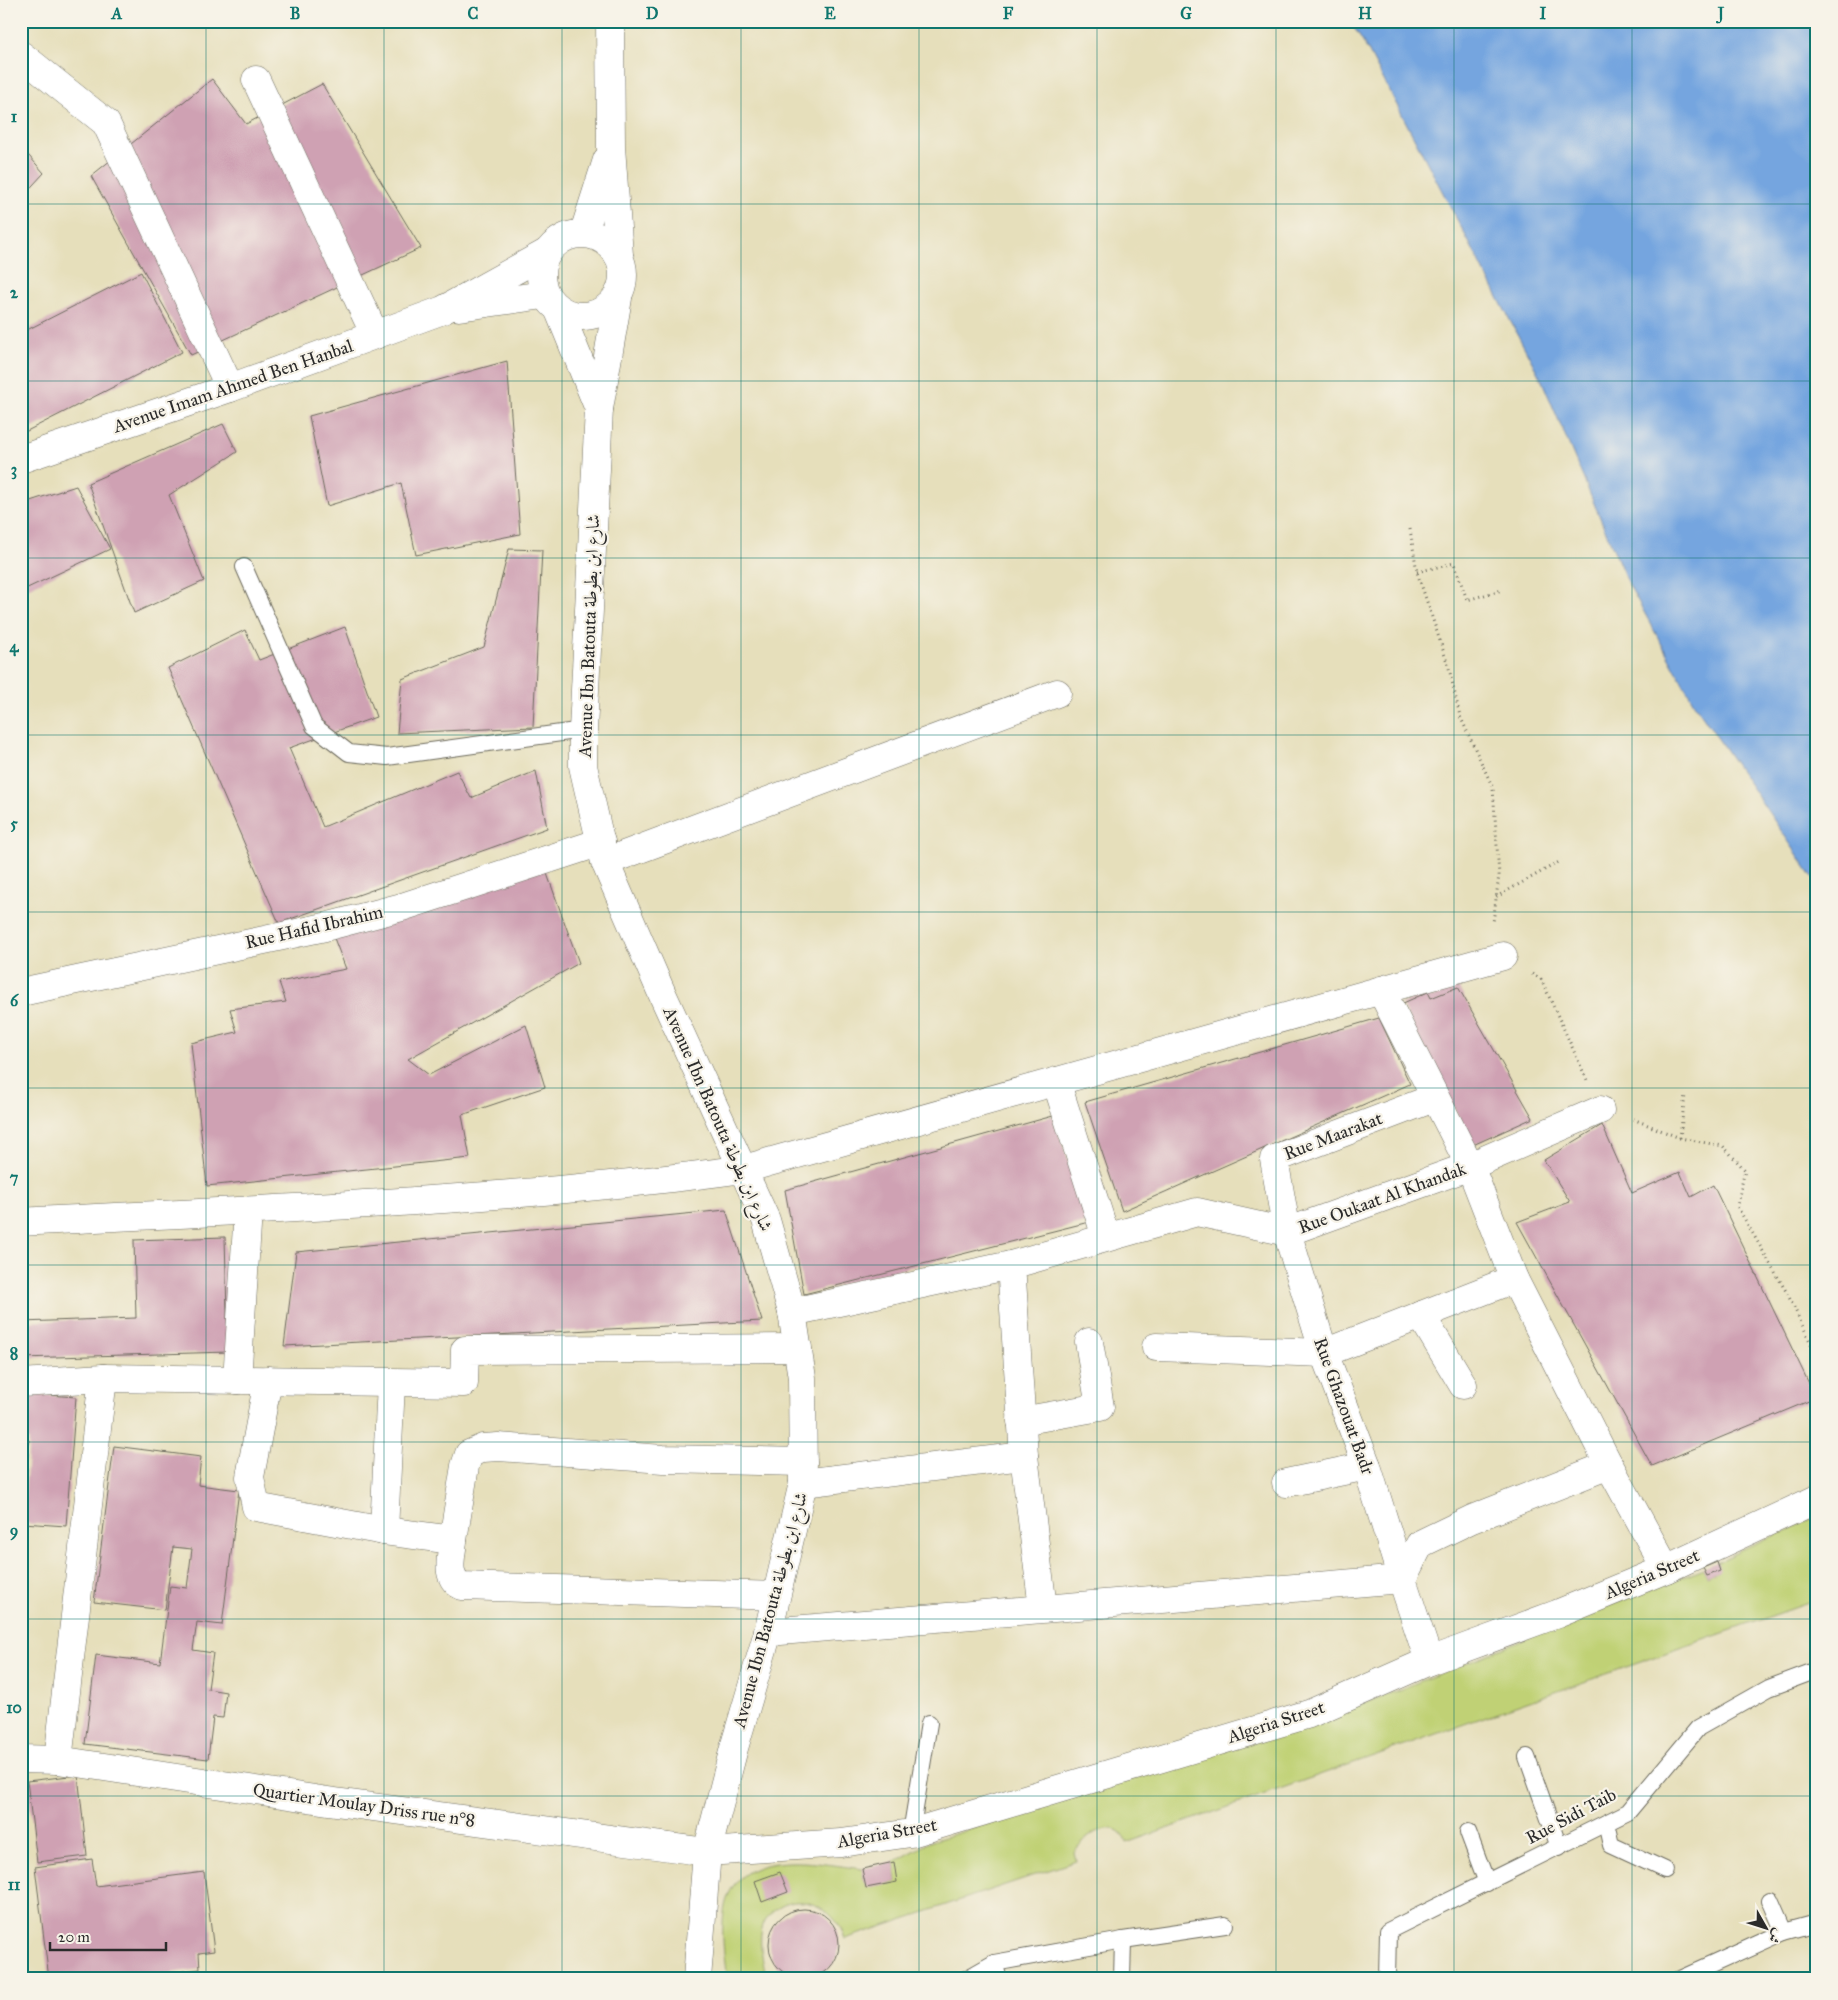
<svg xmlns="http://www.w3.org/2000/svg" width="1838" height="2000" viewBox="0 0 1838 2000" font-family="'IM FELL Great Primer',Amiri,serif">
<style>
.green{fill:#c0d174;stroke:#767e50}
.water{fill:#74a5df;stroke:#506885}
.building{fill:#cfa1b3}
.lines{fill:none;stroke-linecap:round;stroke-linejoin:round}
.lane-casing{stroke:#6c6a5d;stroke-width:18}
.street-casing{stroke:#6c6a5d;stroke-width:29}
.path{stroke:#6c6a5d;stroke-width:3;stroke-dasharray:1 4;stroke-linecap:butt}
.lane{stroke:#fff;stroke-width:16}
.street{stroke:#fff;stroke-width:28}
.grid{fill:none;stroke:#0f766e;stroke-width:1;stroke-opacity:0.55}
.labels{text-anchor:middle;stroke-width:4.5;stroke-linejoin:round;paint-order:stroke}
.street-label{font-size:18px;fill:#2b2b2b;stroke:#f7f3e8}
.neatline{fill:none;stroke:#0f766e;stroke-width:2}
.grid-label{font-size:16px;text-anchor:middle;font-weight:bold;fill:#0f766e}
</style>
<rect width="100%" height="100%" fill="#f7f3e8"/>
<filter id="ink" filterUnits="userSpaceOnUse"><feTurbulence type="fractalNoise" baseFrequency=".02" numOctaves="2"/><feDisplacementMap in="SourceGraphic" scale="10" xChannelSelector="R" yChannelSelector="G"/><feConvolveMatrix kernelMatrix="1 2 1 2 8 2 1 2 1" color-interpolation-filters="sRGB"/></filter>
<filter id="wash" filterUnits="userSpaceOnUse"><feTurbulence type="fractalNoise" baseFrequency=".0096" numOctaves="4" result="noise"/><feDisplacementMap in="SourceGraphic" scale="20" xChannelSelector="R" yChannelSelector="G"/><feGaussianBlur stdDeviation="1.12" result="paint"/><feColorMatrix in="noise" values="0 0 0 0 0 0 0 0 0 0 0 0 0 0 0 0 0 1.4 0 .05"/><feComposite in="paint" operator="in"/></filter>
<g filter="url(#wash)">
<rect width="100%" height="100%" fill="#e6dfbb"/>
<!-- green -->
<path class="green" d="M 1817,1516 L 1817,1600 L 1126,1843 C 1125,1840 1123,1835 1121,1833 C 1106,1820 1082,1840 1074,1852 L 1076,1861 L 845,1939 C 837,1911 805,1891 778,1908 C 772,1912 766,1917 763,1925 C 758,1939 762,1957 765,1971 L 726,1973 C 724,1953 721,1932 724,1912 C 733,1844 816,1863 862,1869 L 866,1887 L 897,1882 L 894,1862 L 932,1841 L 1316,1723 L 1703,1568 L 1707,1576 L 1719,1571 L 1717,1562 Z"/>
<!-- water -->
<path class="water" d="M 1350,21 L 1817,21 L 1817,883 L 1695,705 L 1627,581 L 1542,381 L 1369,52 Z"/>
<g id="blocks">
<!-- building -->
<g class="building">
<path d="M 212,79 L 246,124 L 322,84 L 421,248 L 191,355 L 91,176 Z"/>
<path d="M 21,147 L 44,173 L 21,198 Z"/>
<path d="M 141,272 L 182,352 L 21,434 L 21,333 Z"/>
<path d="M 507,361 L 520,534 L 416,555 L 401,483 L 327,506 L 309,416 Z"/>
<path d="M 223,424 L 237,452 L 169,495 L 204,581 L 134,613 L 88,483 Z"/>
<path d="M 76,486 L 110,549 L 21,591 L 21,504 Z"/>
<path d="M 509,549 L 542,550 L 533,727 L 397,733 L 402,679 L 484,647 Z"/>
<path d="M 345,627 L 376,717 L 289,748 L 323,827 L 457,771 L 471,798 L 536,771 L 547,828 L 279,923 L 168,668 L 245,630 L 259,660 Z"/>
<path d="M 545,868 L 579,963 L 408,1059 L 429,1075 L 526,1025 L 545,1087 L 462,1115 L 470,1158 L 207,1186 L 191,1043 L 237,1032 L 230,1009 L 286,1002 L 279,982 L 346,969 L 332,933 Z"/>
<path d="M 1458,987 L 1533,1118 L 1473,1145 L 1401,1004 L 1428,992 L 1431,998 Z"/>
<path d="M 1379,1018 L 1410,1084 L 1122,1211 L 1085,1102 Z"/>
<path d="M 1053,1116 L 1089,1222 L 804,1294 L 785,1190 Z"/>
<path d="M 1602,1125 L 1632,1193 L 1680,1172 L 1691,1197 L 1713,1185 L 1816,1398 L 1652,1466 L 1517,1222 L 1570,1202 L 1544,1160 Z"/>
<path d="M 726,1210 L 762,1321 L 284,1346 L 296,1252 Z"/>
<path d="M 225,1237 L 228,1352 L 21,1358 L 21,1322 L 136,1318 L 134,1240 Z"/>
<path d="M 21,1393 L 76,1397 L 66,1526 L 23,1523 L 29,1440 L 21,1440 Z"/>
<path d="M 114,1446 L 201,1457 L 198,1485 L 239,1490 L 222,1625 L 197,1622 L 193,1650 L 213,1653 L 208,1689 L 226,1692 L 223,1718 L 213,1717 L 208,1759 L 85,1744 L 96,1655 L 160,1663 L 170,1586 L 187,1588 L 192,1549 L 173,1547 L 165,1610 L 94,1602 Z"/>
<path d="M 1717,1562 L 1720,1571 L 1707,1576 L 1703,1568 Z"/>
<path d="M 78,1775 L 87,1856 L 37,1862 L 27,1781 Z"/>
<path d="M 92,1859 L 96,1886 L 204,1872 L 214,1951 L 199,1953 L 200,1969 L 125,1979 L 49,1979 L 35,1867 Z"/>
<path d="M 894,1862 L 897,1882 L 866,1888 L 862,1869 Z"/>
<path d="M 780,1872 L 788,1892 L 762,1902 L 755,1881 Z"/>
<circle cx="804" cy="1944" r="35"/>
</g>
</g>
</g>
<g filter="url(#ink)">
<use href="#blocks" fill-opacity="0" stroke="#6c6a5d" stroke-width="1"/>
<g class="lines">
<defs>
<g id="lane">
<path d="M 244,567 L 314,726 L 349,753 L 387,757 L 583,730"/>
<path d="M 1527,1757 L 1559,1847"/>
<path d="M 1606,1823 L 1611,1845 L 1665,1870"/>
<path d="M 1468,1832 L 1487,1883"/>
<path d="M 911,1833 L 929,1723"/>
<path d="M 1770,1900 L 1784,1932"/>
<path d="M 1123,1940 L 1225,1925"/>
<path d="M 994,1963 L 999,1979"/>
<path d="M 966,1979 L 994,1963 L 1123,1940 L 1122,1979"/>
<path d="M 1387,1979 L 1388,1931 L 1628,1812 L 1698,1728 L 1769,1688 L 1817,1670"/>
<path d="M 1680,1979 L 1784,1932 L 1817,1923"/>
</g>
<g id="street">
<path d="M 610,21 L 611,147 L 619,255"/>
<path d="M 21,55 L 106,123 L 230,388"/>
<path d="M 256,80 L 375,335"/>
<path d="M 584,232 L 607,160"/>
<circle cx="582" cy="275" r="41"/>
<path d="M 618,298 L 599,409 L 583,730 L 583,766 L 605,862 L 660,989 L 766,1220 L 792,1312 L 802,1378 L 803,1483 L 768,1632 L 734,1748 L 707,1852 L 697,1979"/>
<path d="M 459,307 L 544,295"/>
<path d="M 559,311 L 599,409"/>
<path d="M 21,459 L 230,388 L 443,310 L 546,253"/>
<path d="M 605,862 L 1057,693"/>
<path d="M 1381,990 L 1470,1166 L 1514,1279 L 1609,1465 L 1666,1569"/>
<path d="M 21,992 L 325,927 L 402,907 L 601,842"/>
<path d="M 1056,1081 L 1106,1237"/>
<path d="M 21,1222 C 262,1209 505,1202 744,1169 L 1503,956"/>
<path d="M 1011,1265 L 1024,1456 L 1043,1608"/>
<path d="M 792,1312 L 1011,1265 L 1197,1212 L 1287,1232 L 1470,1166 L 1600,1110"/>
<path d="M 1421,1315 L 1463,1385"/>
<path d="M 1156,1347 L 1324,1353 L 1514,1279"/>
<path d="M 237,1380 L 248,1211"/>
<path d="M 268,1380 L 250,1477 L 256,1507 L 384,1531 L 453,1540 L 465,1466 L 469,1454 L 483,1448 L 498,1447 L 663,1459 L 803,1462"/>
<path d="M 21,1383 L 103,1378 L 464,1383 L 465,1350 L 798,1348"/>
<path d="M 1021,1421 L 1100,1407 L 1089,1342"/>
<path d="M 803,1483 L 1024,1456"/>
<path d="M 1286,1483 L 1367,1466"/>
<path d="M 384,1531 L 391,1383"/>
<path d="M 453,1540 C 452,1556 444,1577 462,1586 L 776,1596"/>
<path d="M 768,1632 L 1402,1579 L 1367,1466 L 1324,1353 L 1287,1232 L 1274,1159 L 1434,1098"/>
<path d="M 1429,1661 L 1402,1579 L 1420,1544 L 1472,1519 L 1609,1465"/>
<path d="M 21,1759 L 58,1760 L 328,1801 L 707,1852 L 841,1843 L 911,1833 L 1309,1714 L 1429,1661 L 1557,1614 L 1666,1569 L 1817,1499"/>
<path d="M 58,1760 L 103,1378"/>
</g>
</defs>
<!-- lane casing -->
<use href="#lane" class="lane-casing"/>
<!-- street casing -->
<use href="#street" class="street-casing"/>
<!-- path -->
<g class="path">
<path d="M 1410,529 L 1417,572 L 1449,668 L 1460,716 L 1493,788 L 1499,875 L 1493,923"/>
<path d="M 1417,572 L 1454,563 L 1467,600 L 1502,590"/>
<path d="M 1496,897 L 1559,862"/>
<path d="M 1532,974 L 1541,979 L 1587,1080"/>
<path d="M 1633,1119 L 1680,1138 L 1723,1146 L 1745,1170 L 1737,1206 L 1787,1293 L 1817,1356"/>
<path d="M 1680,1138 L 1685,1095"/>
</g>
<!-- lane -->
<use href="#lane" class="lane"/>
<!-- street -->
<use href="#street" class="street"/>
</g>
</g>
<!-- grid -->
<path class="grid" d="M 206,21 L 206,1979M 384,21 L 384,1979M 562,21 L 562,1979M 741,21 L 741,1979M 919,21 L 919,1979M 1097,21 L 1097,1979M 1276,21 L 1276,1979M 1454,21 L 1454,1979M 1632,21 L 1632,1979M 21,204 L 1817,204M 21,381 L 1817,381M 21,558 L 1817,558M 21,735 L 1817,735M 21,912 L 1817,912M 21,1088 L 1817,1088M 21,1265 L 1817,1265M 21,1442 L 1817,1442M 21,1619 L 1817,1619M 21,1796 L 1817,1796"/>
<g class="labels">
<!-- street labels -->
<g class="street-label">
<text transform="translate(233 386) rotate(-19)" y="6">Avenue Imam Ahmed Ben Hanbal</text>
<text transform="translate(589 636) rotate(-88)" y="6">Avenue Ibn Batouta شارع ابن بطوطة</text>
<text transform="translate(314 927) rotate(-13)" y="6">Rue Hafid Ibrahim</text>
<text transform="translate(718 1119) rotate(66)" y="6">Avenue Ibn Batouta شارع ابن بطوطة</text>
<text transform="translate(1333 1136) rotate(-21)" y="6">Rue Maarakat</text>
<text transform="translate(1382 1198) rotate(-20)" y="6">Rue Oukaat Al Khandak</text>
<text transform="translate(1344 1406) rotate(70)" y="6">Rue Ghazouat Badr</text>
<text transform="translate(1652 1574) rotate(-23)" y="6">Algeria Street</text>
<text transform="translate(770 1610) rotate(-75)" y="6">Avenue Ibn Batouta شارع ابن بطوطة</text>
<text transform="translate(1276 1722) rotate(-18)" y="6">Algeria Street</text>
<text transform="translate(364 1805) rotate(8)" y="6">Quartier Moulay Driss rue n°8</text>
<text transform="translate(1571 1816) rotate(-28)" y="6">Rue Sidi Taib</text>
<text transform="translate(887 1833) rotate(-10)" y="6">Algeria Street</text>
</g>
</g>
<!-- margin -->
<rect width="1838" height="2000" fill="none" stroke="#f7f3e8" stroke-width="55"/>
<!-- north arrow -->
<g transform="translate(1766 1928) rotate(129)" stroke="#f7f3e8" stroke-width="4" paint-order="stroke">
<path d="M0-4L9 19L0 12L-9 19Z" fill="#2b2b2b"/>
<text y="-8" font-size="14" font-weight="bold" text-anchor="middle" fill="#2b2b2b">ش</text>
</g>
<!-- scale -->
<path d="M50 1942v8h116v-8" fill="none" stroke="#2b2b2b" stroke-width="2.5"/>
<text x="58" y="1942" font-size="15" fill="#2b2b2b" stroke="#f7f3e8" stroke-width="4" paint-order="stroke">20 m</text>
<rect x="28" y="28" width="1782" height="1944" class="neatline"/>
<g class="grid-label">
<text x="117" y="19">A</text>
<text x="295" y="19">B</text>
<text x="473" y="19">C</text>
<text x="652" y="19">D</text>
<text x="830" y="19">E</text>
<text x="1008" y="19">F</text>
<text x="1186" y="19">G</text>
<text x="1365" y="19">H</text>
<text x="1543" y="19">I</text>
<text x="1721" y="19">J</text>
<text x="14" y="122">1</text>
<text x="14" y="298">2</text>
<text x="14" y="475">3</text>
<text x="14" y="652">4</text>
<text x="14" y="829">5</text>
<text x="14" y="1006">6</text>
<text x="14" y="1183">7</text>
<text x="14" y="1359">8</text>
<text x="14" y="1536">9</text>
<text x="14" y="1713">10</text>
<text x="14" y="1890">11</text>
</g>
</svg>
